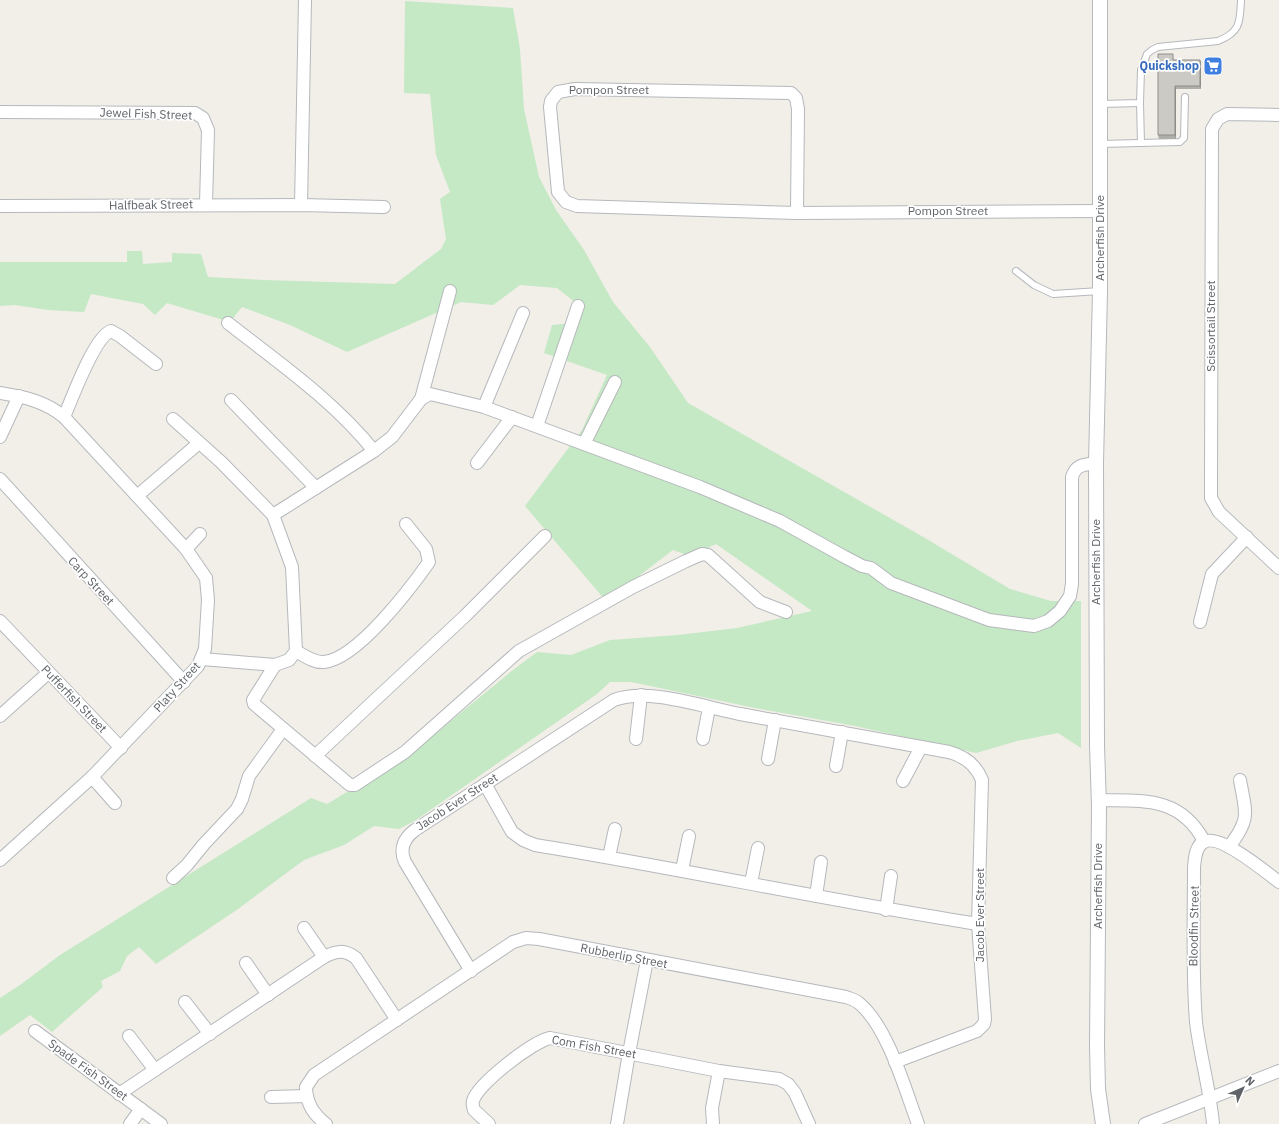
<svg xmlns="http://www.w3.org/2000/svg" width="1279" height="1124" viewBox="0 0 1279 1124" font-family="'IBM Plex Sans',sans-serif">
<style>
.green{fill:#c5e8c5}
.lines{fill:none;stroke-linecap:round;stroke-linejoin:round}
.service-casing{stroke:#b5b8bc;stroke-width:8}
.minor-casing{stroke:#b5b8bc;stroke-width:14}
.tertiary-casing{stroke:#b5b8bc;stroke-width:16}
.service{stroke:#fff;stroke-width:6}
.minor{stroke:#fff;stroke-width:12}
.tertiary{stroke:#fff;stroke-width:14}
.wall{fill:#afaea9}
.shaded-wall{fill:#8f8d8a}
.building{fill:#cccac5;stroke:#8f8d8a}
.labels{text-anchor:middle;stroke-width:3.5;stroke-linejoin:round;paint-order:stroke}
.shop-label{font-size:12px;font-weight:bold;fill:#366cbe;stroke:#fff;text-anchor:end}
.street-label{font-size:12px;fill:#5f6368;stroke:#fff}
</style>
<rect width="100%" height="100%" fill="#f1efe8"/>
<!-- green -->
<path class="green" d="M 405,1 L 513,8 L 520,49 L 524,109 L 539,177 L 556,210 L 584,250 L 613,302 L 650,347 L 688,403 L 925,538 L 1010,589 L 1051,601 L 1081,601 L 1081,748 L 1058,733 L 1017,741 L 976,753 L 855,726 L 755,708 L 631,682 L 610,682 L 597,694 L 416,820 L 399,829 L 374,826 L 344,845 L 304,860 L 238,909 L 156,964 L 139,947 L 127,956 L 120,971 L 101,981 L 103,987 L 52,1032 L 30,1015 L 0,1036 L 0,998 L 20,985 L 60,955 L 311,798 L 327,804 L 409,755 L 513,670 L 537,652 L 571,655 L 610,640 L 678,635 L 737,628 L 812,611 L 716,544 L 690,556 L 673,550 L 606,601 L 525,506 L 582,430 L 607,375 L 544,353 L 552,325 L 572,323 L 577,304 L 557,288 L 520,285 L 493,305 L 461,302 L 347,352 L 290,325 L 242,307 L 230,322 L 167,303 L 155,315 L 143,304 L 91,294 L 84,312 L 48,310 L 15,305 L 0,306 L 0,262 L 127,262 L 127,251 L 142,251 L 143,264 L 172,262 L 172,253 L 201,254 L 208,277 L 264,280 L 395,284 L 441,249 L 446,239 L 440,199 L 450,192 L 436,155 L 430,94 L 404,93 Z"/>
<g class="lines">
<defs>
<g id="service">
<path d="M 1140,103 L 1141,143"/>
<path d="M 1100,104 L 1140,103 L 1141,70 L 1147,54 L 1152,50 L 1158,47 L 1218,41 C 1241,32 1240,21 1241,0"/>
<path d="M 1100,144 L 1180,142 L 1184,138 L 1185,97"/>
<path d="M 1016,271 L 1034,285 L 1053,294 L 1100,291"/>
</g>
<g id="minor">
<path d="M 0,112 L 195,113 L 203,118 L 208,130 L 206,204"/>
<path d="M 1279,115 L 1227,114 L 1218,119 L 1212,129 L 1211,479 L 1211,498 L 1219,512 L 1279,568"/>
<path d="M 301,205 L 305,0"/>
<path d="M 0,206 L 301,205 L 384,207"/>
<path d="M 797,213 L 798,109 L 796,98 L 791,93 L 575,89 L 558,92 L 551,101 L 550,107 L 558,192 L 566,202 L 577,206 L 797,213 L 1100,211"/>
<path d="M 228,323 C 279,363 333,400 374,451"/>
<path d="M 0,393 C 24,397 45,401 64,417 L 186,549 L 206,578 L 208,600 L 205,649 L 198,666 L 92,777 L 0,860"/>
<path d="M 421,399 L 450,291"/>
<path d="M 231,400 L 316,488"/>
<path d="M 484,407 L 523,313"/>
<path d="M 64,417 C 72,399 94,337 111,331 L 120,336 L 156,364"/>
<path d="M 173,419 L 221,462 L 273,515 L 292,567 L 296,651 L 289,660 L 275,665 L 202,659"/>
<path d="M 537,426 L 578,306"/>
<path d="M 0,437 L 19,396"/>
<path d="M 584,444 L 615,382"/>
<path d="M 477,463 L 512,417"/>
<path d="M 0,479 L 184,682"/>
<path d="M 137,496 L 199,443"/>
<path d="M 273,515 L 374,451 L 392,437 L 421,399 L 430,394 L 484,407 L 700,487 L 780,521 L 843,556 L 862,566 L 871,568 L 891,583 L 989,620 L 1034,626 L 1048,621 L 1060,611 L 1070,596 L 1072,584 L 1072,477 C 1076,464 1084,465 1096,463"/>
<path d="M 186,549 L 200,534"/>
<path d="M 0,621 L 121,748"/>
<path d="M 1200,622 L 1212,574 L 1247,537"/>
<path d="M 296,651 C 305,656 314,663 324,662 C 357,659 410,589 429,562 L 426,549 L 406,524"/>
<path d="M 275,665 L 253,700 L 254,704 L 350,785 L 355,785 L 405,752 L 519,651 L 633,587 L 686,561 L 702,554 L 708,555 L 760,602 L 786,612"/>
<path d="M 0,716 L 48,673"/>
<path d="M 636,739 L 641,695"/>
<path d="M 703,739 L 709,708"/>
<path d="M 315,756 L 465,616 L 545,536"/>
<path d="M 768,759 L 775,720"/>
<path d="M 836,766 L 842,732"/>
<path d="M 92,777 L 115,803"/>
<path d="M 903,781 L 921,747"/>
<path d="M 485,784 L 512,832 L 523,840 L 535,845 C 683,869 830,901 978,924"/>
<path d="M 1098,800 C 1143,801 1180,796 1204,841"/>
<path d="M 1229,847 C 1251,818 1246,814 1240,780"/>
<path d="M 609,857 L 615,829"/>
<path d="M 682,870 L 689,836"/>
<path d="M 173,878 L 187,865 L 204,844 L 237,809 L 242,799 L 249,776 L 283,729"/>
<path d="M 751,883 L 758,848"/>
<path d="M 816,896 L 821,862"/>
<path d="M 886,910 L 891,876"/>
<path d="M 304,928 L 324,957"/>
<path d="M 246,963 L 268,995"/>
<path d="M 471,971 L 405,862 C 399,849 404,838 415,830 L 614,700 C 648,687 703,707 740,714 C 809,726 879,739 949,752 C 964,756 976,765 982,780 L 978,924 L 985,1019 L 984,1024 L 977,1031 L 895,1062"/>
<path d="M 185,1002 L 210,1034"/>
<path d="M 35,1031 L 161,1124"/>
<path d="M 129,1036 L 155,1070"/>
<path d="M 119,1094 L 324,957 C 336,951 344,949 356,958 L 397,1020"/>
<path d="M 271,1097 L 307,1096"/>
<path d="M 130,1124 L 141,1109"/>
<path d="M 326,1124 C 314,1115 306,1102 306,1087 L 314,1075 L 513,942 L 526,938 L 539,939 L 846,997 C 851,999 856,1000 860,1004 C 888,1028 905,1089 918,1124"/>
<path d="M 489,1124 L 474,1110 C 473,1107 472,1104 473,1101 C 477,1084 534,1041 550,1038 L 719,1071 L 779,1079 L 788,1084 L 795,1093 L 809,1124"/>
<path d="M 617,1124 L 629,1053 L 647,960"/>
<path d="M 713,1124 L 712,1108 L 719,1071"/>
<path d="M 1145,1124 L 1279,1071"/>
<path d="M 1213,1124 C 1210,1089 1200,1056 1196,1022 C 1192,970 1194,919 1194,867 C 1195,859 1195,846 1204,842 C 1219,833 1266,872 1279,882"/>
</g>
<path id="tertiary" d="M 1100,0 L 1100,291 L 1096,463 L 1097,746 L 1099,805 L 1097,1046 L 1098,1089 L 1103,1124"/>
</defs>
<!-- service casing -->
<use href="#service" class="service-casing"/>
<!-- minor casing -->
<use href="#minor" class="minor-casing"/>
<!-- tertiary casing -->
<use href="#tertiary" class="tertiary-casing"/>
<!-- service -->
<use href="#service" class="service"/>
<!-- minor -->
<use href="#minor" class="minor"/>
<!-- tertiary -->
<use href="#tertiary" class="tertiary"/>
</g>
<!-- wall -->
<path class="wall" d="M 1174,58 L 1174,60 L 1200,60 L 1201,63 L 1201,89 L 1176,89 L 1176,139 L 1159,139 L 1158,135 Z"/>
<!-- shaded-wall -->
<g class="shaded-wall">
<path d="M 1200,60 L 1201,63 L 1201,89 L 1200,86 Z"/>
<path d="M 1175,86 L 1176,89 L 1176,139 L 1175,135 Z"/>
</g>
<!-- building -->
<path class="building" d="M 1158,54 L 1173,54 L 1173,60 L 1200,60 L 1200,86 L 1175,86 L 1175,135 L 1158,135 Z"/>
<!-- icons -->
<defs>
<symbol id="supermarket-square" viewBox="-11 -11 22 22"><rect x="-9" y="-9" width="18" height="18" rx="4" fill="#3f7fe0" stroke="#fff"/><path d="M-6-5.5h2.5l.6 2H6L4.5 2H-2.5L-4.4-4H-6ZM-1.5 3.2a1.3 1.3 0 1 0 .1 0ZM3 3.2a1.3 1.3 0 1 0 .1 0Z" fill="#fff"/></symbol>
</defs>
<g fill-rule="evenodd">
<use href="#supermarket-square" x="1202" y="55" width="22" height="22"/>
</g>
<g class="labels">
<!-- shop labels -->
<g class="shop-label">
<text x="1199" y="70">Quickshop</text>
</g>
<!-- street labels -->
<g class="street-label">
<text x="609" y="94">Pompon Street</text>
<text transform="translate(146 114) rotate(2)" y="4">Jewel Fish Street</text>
<text transform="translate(151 205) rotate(-1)" y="4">Halfbeak Street</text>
<text x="948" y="215">Pompon Street</text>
<text transform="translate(1100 238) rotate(-90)" y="4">Archerfish Drive</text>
<text transform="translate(1211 326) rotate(-90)" y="4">Scissortail Street</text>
<text transform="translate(1096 562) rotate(-90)" y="4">Archerfish Drive</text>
<text transform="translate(91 581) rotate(47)" y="4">Carp Street</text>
<text transform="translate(177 687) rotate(-48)" y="4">Platy Street</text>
<text transform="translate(74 699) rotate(46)" y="4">Pufferfish Street</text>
<text transform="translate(457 802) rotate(-33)" y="4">Jacob Ever Street</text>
<text transform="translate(1098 886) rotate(-90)" y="4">Archerfish Drive</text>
<text transform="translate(980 915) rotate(-90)" y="4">Jacob Ever Street</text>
<text transform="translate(1194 926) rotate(-89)" y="4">Bloodfin Street</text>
<text transform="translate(624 956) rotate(11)" y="4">Rubberlip Street</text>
<text transform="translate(594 1047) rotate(10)" y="4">Com Fish Street</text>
<text transform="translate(88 1070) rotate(36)" y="4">Spade Fish Street</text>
</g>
</g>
<!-- north arrow -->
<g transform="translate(1243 1088) rotate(45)" stroke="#ffffff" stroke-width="3" paint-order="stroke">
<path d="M0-3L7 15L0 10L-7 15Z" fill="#5f6368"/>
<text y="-6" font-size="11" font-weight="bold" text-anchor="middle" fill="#5f6368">N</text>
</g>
</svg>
